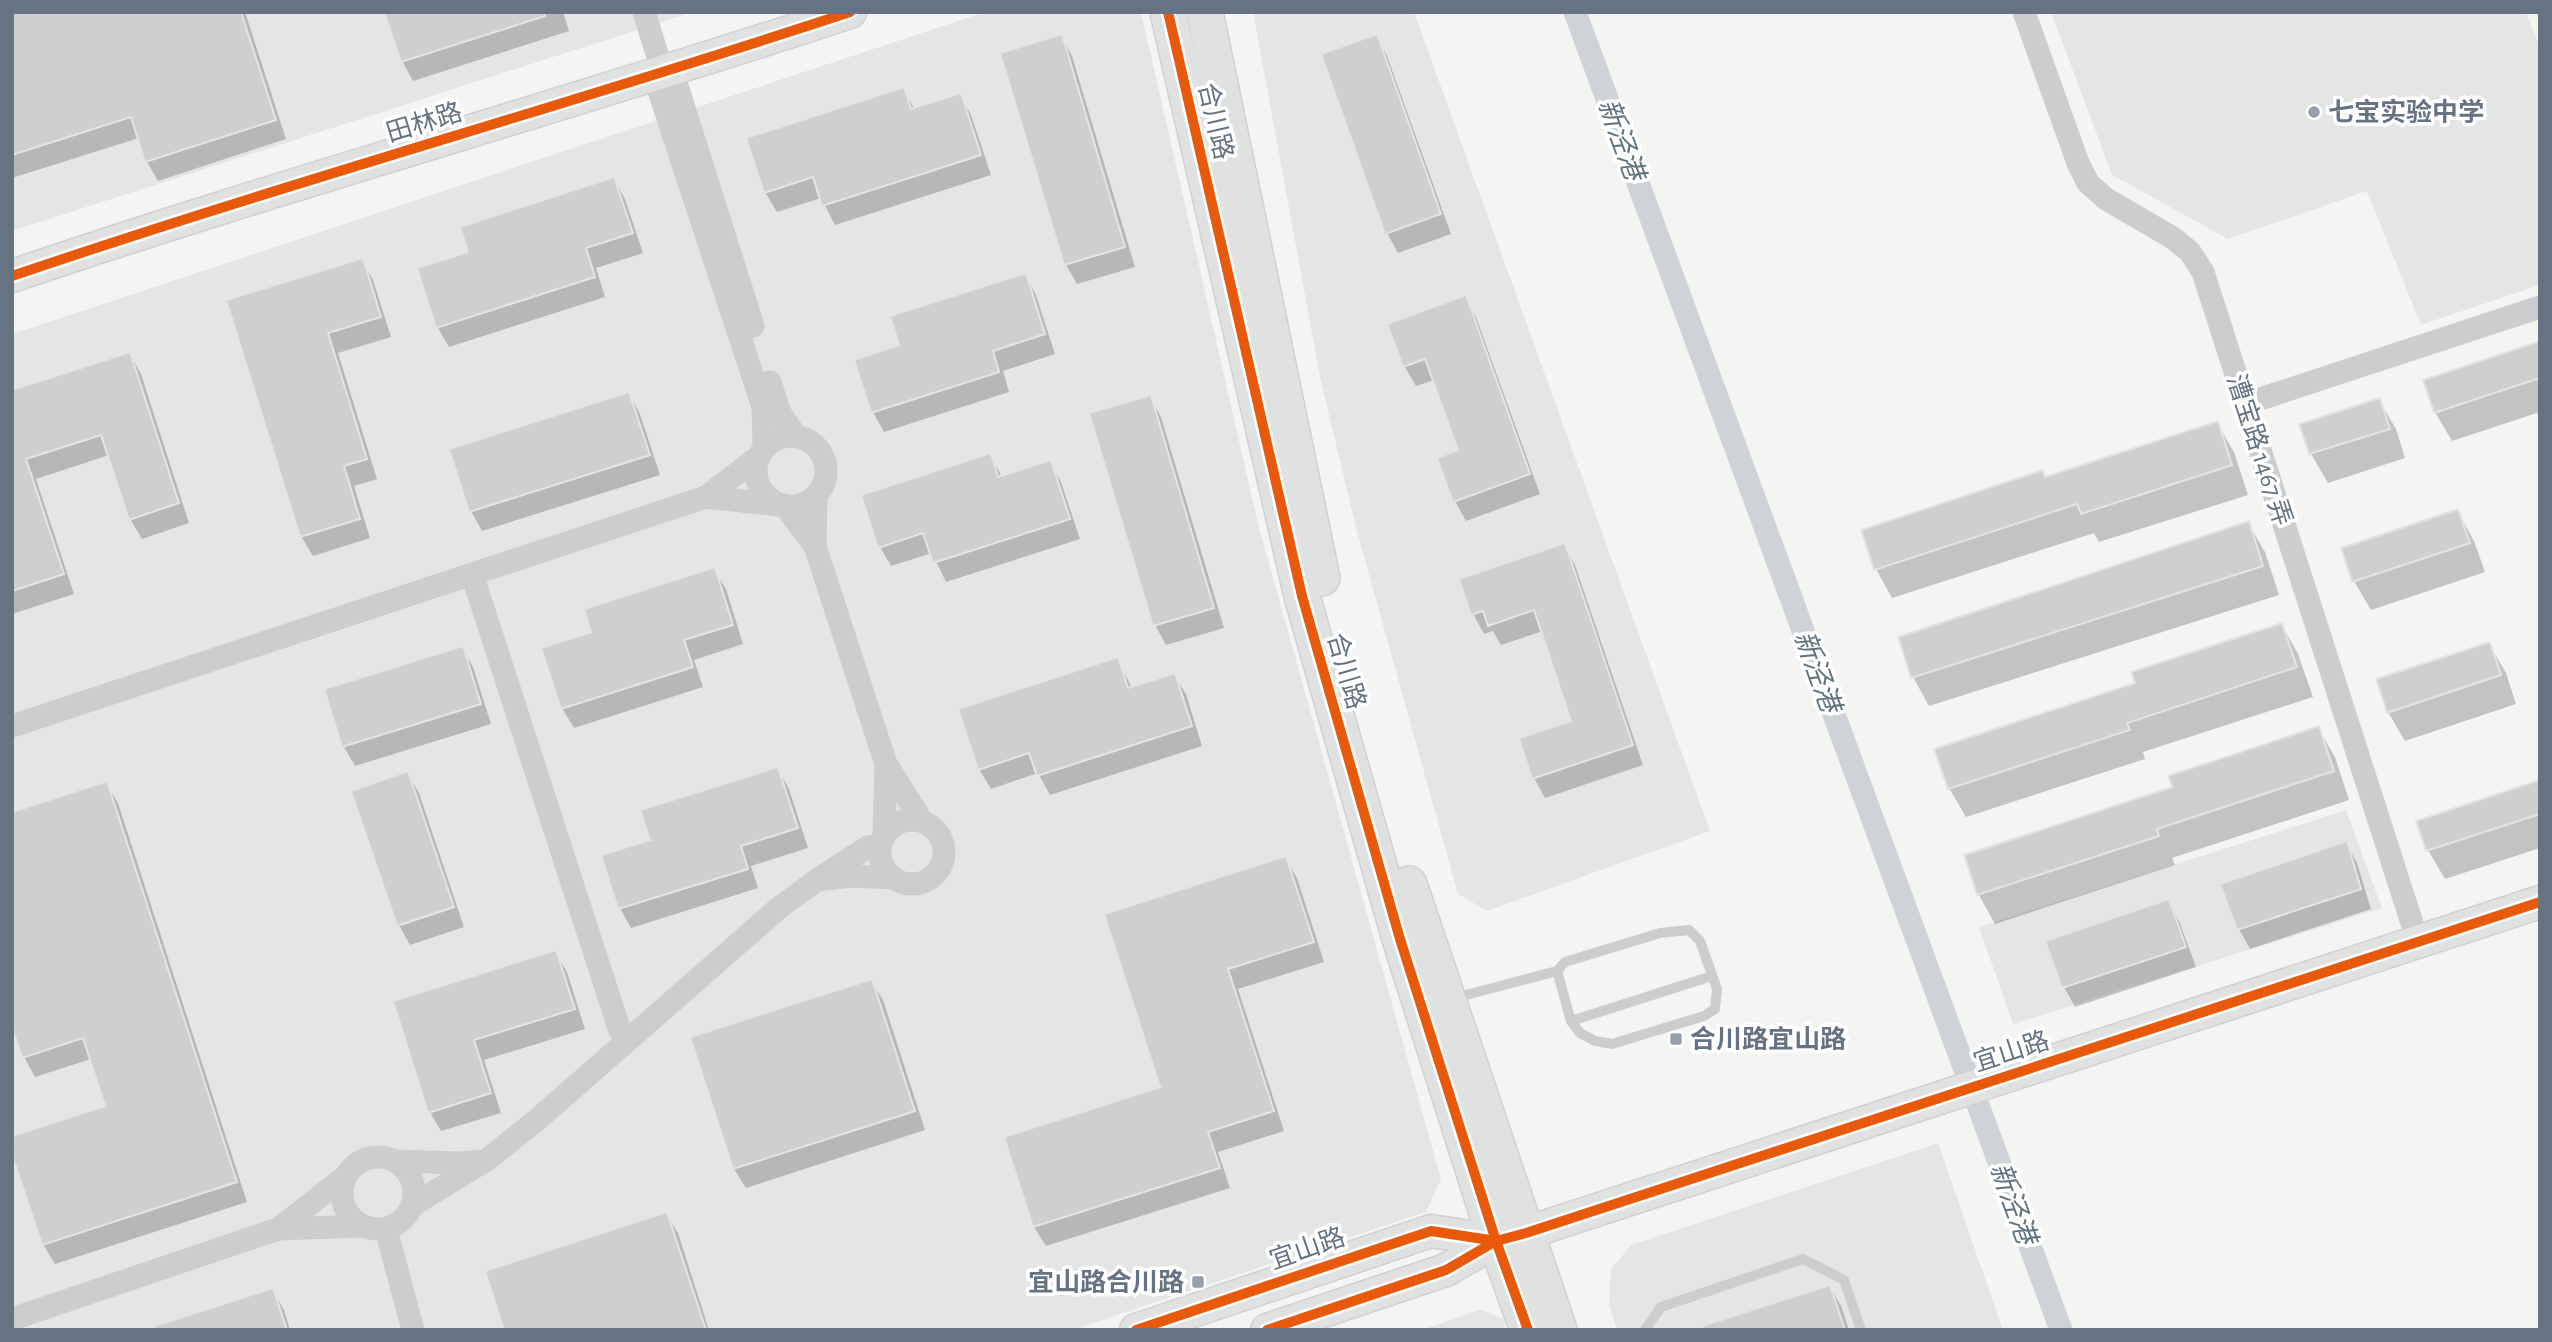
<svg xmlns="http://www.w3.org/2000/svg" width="2552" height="1342" viewBox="0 0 2552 1342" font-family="'Alegreya Sans','Noto Sans SC',sans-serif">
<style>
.built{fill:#e4e6e6}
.shadow{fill:#0003}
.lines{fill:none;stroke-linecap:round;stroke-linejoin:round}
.canal{stroke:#cdd3d6;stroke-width:23}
.building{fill:#cecfcf;stroke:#e4e4e3;stroke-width:2}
.secondary-casing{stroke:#d0d1d1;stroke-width:35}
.primary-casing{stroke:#d0d1d1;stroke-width:38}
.lane{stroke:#cccdce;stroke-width:10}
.street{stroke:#cccdce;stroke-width:23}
.secondary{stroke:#e0e1e1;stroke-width:32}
.primary{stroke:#e0e1e1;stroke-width:35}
.cycleway-casing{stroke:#fff;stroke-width:15}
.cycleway{stroke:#e8590c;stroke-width:10}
.poi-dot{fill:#97a0aa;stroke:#fff;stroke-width:2.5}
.labels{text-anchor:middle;stroke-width:7;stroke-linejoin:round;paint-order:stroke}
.poi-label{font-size:26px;font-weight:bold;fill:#657383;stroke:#fff;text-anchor:start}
.street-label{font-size:26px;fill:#657383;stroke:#fff}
.water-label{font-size:28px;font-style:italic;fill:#607580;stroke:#fff}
</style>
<rect width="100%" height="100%" fill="#f4f5f3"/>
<!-- built -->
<g class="built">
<path d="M 12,12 L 693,12 L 12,231 Z"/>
<path d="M 985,12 L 1141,12 L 1258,524 L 1441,1179 L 1426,1212 L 1072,1330 L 12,1330 L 12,334 Z"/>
<path d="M 1253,12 L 1414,12 L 1710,831 L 1487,911 L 1458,894 L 1356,528 L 1320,377 Z"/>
<path d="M 2051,12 L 2526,12 L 2540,48 L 2540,285 L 2421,325 L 2367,191 L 2228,239 L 2112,175 Z"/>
<path d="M 2346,810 L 2382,908 L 2013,1024 L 1979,927 Z"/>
<path d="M 1938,1143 L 2003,1330 L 1617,1330 L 1609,1304 L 1611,1269 L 1631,1245 Z"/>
<path d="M 1480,1310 L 1503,1318 L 1506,1330 L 1421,1330 Z"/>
</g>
<!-- shadow -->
<g class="shadow">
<path d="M 12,12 L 245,12 L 286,139 L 158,181 L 147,162 L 139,138 L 12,178 Z"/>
<path d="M 386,12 L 563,12 L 569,31 L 413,81 L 402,61 Z"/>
<path d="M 1061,36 L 1072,56 L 1135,267 L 1077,284 L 1066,265 L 1002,54 Z"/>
<path d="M 1376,36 L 1387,56 L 1451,234 L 1398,253 L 1387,233 Z"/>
<path d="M 903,89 L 915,110 L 960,95 L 971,115 L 991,175 L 835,225 L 821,198 L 777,212 L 765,192 Z"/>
<path d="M 614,179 L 625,199 L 643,253 L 596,268 L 605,297 L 449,347 L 438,328 L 419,269 L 470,253 Z"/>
<path d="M 362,260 L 373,280 L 391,337 L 338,353 L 377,479 L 354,486 L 370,538 L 313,556 L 301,536 L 228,301 Z"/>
<path d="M 1025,275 L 1036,295 L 1055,354 L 1003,371 L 1009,392 L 884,432 L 873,412 L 901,346 Z"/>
<path d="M 1465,298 L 1476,317 L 1540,494 L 1466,521 L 1455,501 L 1460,451 L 1434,380 L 1416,386 L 1405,367 L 1389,325 Z"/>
<path d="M 2540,343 L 2540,412 L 2452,441 L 2435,412 Z"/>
<path d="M 130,354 L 141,374 L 189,523 L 142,539 L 130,519 L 109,455 L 36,479 L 74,594 L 12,614 L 12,392 Z"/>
<path d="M 629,394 L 640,414 L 660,475 L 482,531 L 471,511 Z"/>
<path d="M 1150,397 L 1161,417 L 1224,628 L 1166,645 L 1155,625 Z"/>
<path d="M 2379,400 L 2396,429 L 2405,458 L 2328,483 L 2311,454 L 2302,425 Z"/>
<path d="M 2217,423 L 2234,452 L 2248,495 L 2099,542 L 2094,533 L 1892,598 L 1876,569 L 2046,478 Z"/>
<path d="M 990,455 L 1002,477 L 1050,462 L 1061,482 L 1080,539 L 946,582 L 932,553 L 891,566 L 880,547 Z"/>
<path d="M 2458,512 L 2474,541 L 2485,572 L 2371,610 L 2354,581 Z"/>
<path d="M 2248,523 L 2265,552 L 2279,595 L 1929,706 L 1913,677 Z"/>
<path d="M 1564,545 L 1575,565 L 1643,765 L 1545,798 L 1534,778 L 1521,739 L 1573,722 L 1543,631 L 1501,645 L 1493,631 L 1484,634 L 1473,614 Z"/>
<path d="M 714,570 L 726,589 L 743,644 L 694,660 L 703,687 L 574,728 L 562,708 L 593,633 Z"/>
<path d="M 2282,625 L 2298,654 L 2313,697 L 2143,752 L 2145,759 L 1966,817 L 1949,788 L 2137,684 Z"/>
<path d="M 2489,644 L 2506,673 L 2516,704 L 2405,741 L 2388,712 Z"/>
<path d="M 462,648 L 473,667 L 491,724 L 355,766 L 344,747 L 326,690 Z"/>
<path d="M 1117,659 L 1132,688 L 1174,675 L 1186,694 L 1202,746 L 1050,795 L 1038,773 L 991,789 L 979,769 Z"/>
<path d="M 2318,728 L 2335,757 L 2349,800 L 2172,858 L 2175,865 L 1995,924 L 1979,895 L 1966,856 L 2174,788 Z"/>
<path d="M 778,769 L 789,789 L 808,848 L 751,866 L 758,888 L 631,928 L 620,908 L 652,841 Z"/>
<path d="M 408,774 L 419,793 L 464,927 L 410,945 L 399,925 Z"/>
<path d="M 2540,782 L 2540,848 L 2445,879 L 2428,850 Z"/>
<path d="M 106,783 L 118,803 L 247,1202 L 55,1264 L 43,1244 L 107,1108 L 91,1059 L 35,1077 L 24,1057 Z"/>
<path d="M 2346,843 L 2357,863 L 2371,909 L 2250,949 L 2239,929 Z"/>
<path d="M 1285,858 L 1297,878 L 1324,962 L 1238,989 L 1284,1131 L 1218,1152 L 1230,1188 L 1046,1246 L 1034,1227 L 1006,1138 L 1162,1088 Z"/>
<path d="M 2168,901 L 2179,921 L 2196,967 L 2075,1007 L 2064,987 L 2047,942 Z"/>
<path d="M 555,952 L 567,972 L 585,1029 L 484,1060 L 501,1113 L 441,1131 L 430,1112 L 396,1002 Z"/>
<path d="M 871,981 L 883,1000 L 925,1130 L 746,1188 L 734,1169 L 692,1039 Z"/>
<path d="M 666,1214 L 678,1233 L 709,1330 L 506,1330 Z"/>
<path d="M 1830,1287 L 1841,1306 L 1849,1330 L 1697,1330 Z"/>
<path d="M 272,1290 L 284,1310 L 290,1330 L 150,1330 Z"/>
</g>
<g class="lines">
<!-- canal -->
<path class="canal" d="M 1575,12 L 2061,1330"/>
</g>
<!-- building -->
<g class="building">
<path d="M 12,12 L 241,12 L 276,120 L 145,162 L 131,117 L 12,155 Z"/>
<path d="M 384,12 L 544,12 L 545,16 L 401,62 Z"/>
<path d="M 1062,34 L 1125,247 L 1064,265 L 1000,53 Z"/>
<path d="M 1377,34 L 1441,214 L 1385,234 L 1321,54 Z"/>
<path d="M 904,87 L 911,109 L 961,93 L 981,155 L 822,206 L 813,177 L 764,193 L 746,138 Z"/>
<path d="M 614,177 L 633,233 L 586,248 L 595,277 L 436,328 L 417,268 L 468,252 L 460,227 Z"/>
<path d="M 363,258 L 381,317 L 328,333 L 367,459 L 344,466 L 360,519 L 300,537 L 226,300 Z"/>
<path d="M 1026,273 L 1045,334 L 993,351 L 999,372 L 871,413 L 854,360 L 899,345 L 890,316 Z"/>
<path d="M 1466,295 L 1530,474 L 1453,502 L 1437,458 L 1458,450 L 1425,359 L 1403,367 L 1387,324 Z"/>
<path d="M 2540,341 L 2540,378 L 2434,413 L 2423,380 Z"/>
<path d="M 130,352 L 179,503 L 129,520 L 101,435 L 26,459 L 64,574 L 12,591 L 12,390 Z"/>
<path d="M 629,392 L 650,455 L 469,512 L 449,449 Z"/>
<path d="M 1151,395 L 1214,608 L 1153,626 L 1089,413 Z"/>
<path d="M 2380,398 L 2390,429 L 2309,454 L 2299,424 Z"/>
<path d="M 2218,421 L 2232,465 L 2081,514 L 2077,504 L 1874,570 L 1861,530 L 2043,470 L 2045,477 Z"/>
<path d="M 991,453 L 998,477 L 1051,460 L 1070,519 L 933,563 L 923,533 L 878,548 L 861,495 Z"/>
<path d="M 2458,509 L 2470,543 L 2352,582 L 2341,548 Z"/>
<path d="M 2249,521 L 2263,566 L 1911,678 L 1898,637 Z"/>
<path d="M 1565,543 L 1633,745 L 1532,779 L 1519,738 L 1571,721 L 1534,610 L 1488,626 L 1483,611 L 1471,615 L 1459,579 Z"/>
<path d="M 715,567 L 733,625 L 684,640 L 693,667 L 561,709 L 541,648 L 591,632 L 584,609 Z"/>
<path d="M 2282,623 L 2297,667 L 2127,723 L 2130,730 L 1948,789 L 1934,749 L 2135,683 L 2131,672 Z"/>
<path d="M 2490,642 L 2501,675 L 2387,713 L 2376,679 Z"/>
<path d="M 463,646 L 481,704 L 342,747 L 324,689 Z"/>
<path d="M 1118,657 L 1128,688 L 1175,673 L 1192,726 L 1037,776 L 1029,753 L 978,770 L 958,709 Z"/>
<path d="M 2319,726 L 2334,771 L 2157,829 L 2159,836 L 1977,895 L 1964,855 L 2172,787 L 2168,776 Z"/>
<path d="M 778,767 L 798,828 L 741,846 L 748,869 L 618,909 L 601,855 L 650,840 L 640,810 Z"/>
<path d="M 408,771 L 454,907 L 397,926 L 351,791 Z"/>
<path d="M 2540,780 L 2540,814 L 2426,851 L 2416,821 Z"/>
<path d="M 107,781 L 237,1182 L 42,1245 L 12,1155 L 12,1136 L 105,1106 L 83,1038 L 22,1058 L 12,1027 L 12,812 Z"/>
<path d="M 2347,841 L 2361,889 L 2237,930 L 2220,884 Z"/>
<path d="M 1286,856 L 1314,942 L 1228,969 L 1274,1111 L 1208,1132 L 1220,1168 L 1033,1227 L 1004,1137 L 1160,1087 L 1104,914 Z"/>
<path d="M 2169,899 L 2186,947 L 2062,988 L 2045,941 Z"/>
<path d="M 556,950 L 575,1009 L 474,1040 L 491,1093 L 428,1113 L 393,1001 Z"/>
<path d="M 872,979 L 915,1111 L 733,1169 L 690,1037 Z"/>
<path d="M 667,1212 L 706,1330 L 504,1330 L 485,1271 Z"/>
<path d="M 1830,1285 L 1845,1330 L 1703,1330 L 1702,1326 Z"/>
<path d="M 273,1288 L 287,1330 L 156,1330 L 155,1326 Z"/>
</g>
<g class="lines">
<defs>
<g id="secondary">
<path d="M 12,276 C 289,182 572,104 850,12"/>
<path d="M 1136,1330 L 1431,1231 L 1496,1241"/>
<path d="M 1267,1330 L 1446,1270 L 1496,1241 L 1526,1233 L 2540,902"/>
</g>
<g id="primary">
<path d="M 1168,12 L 1302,596 L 1400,939 L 1496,1241 L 1528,1330"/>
<path d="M 1205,12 L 1322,578"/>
<path d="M 1409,884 L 1559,1330"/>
</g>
</defs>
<!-- secondary casing -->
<use href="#secondary" class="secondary-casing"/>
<!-- primary casing -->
<use href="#primary" class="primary-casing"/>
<!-- lane -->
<g class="lane">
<path d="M 1451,999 L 1557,971 L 1565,962 L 1660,933 L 1689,930 L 1700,941 L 1717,989 L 1715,1009 L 1704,1016 L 1612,1044 L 1595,1041 L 1580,1033 L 1571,1021 L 1557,971"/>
<path d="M 1571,1021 L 1712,976"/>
<path d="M 1645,1330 L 1661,1307 L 1803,1259 L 1844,1280 L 1861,1330"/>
</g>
<!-- street -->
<g class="street">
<path d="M 644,12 L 663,73"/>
<path d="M 2024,12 L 2078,163 L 2088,183 L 2106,199 L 2173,238 L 2190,252 L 2203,272 L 2418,942"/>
<path d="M 672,70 L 753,326"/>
<path d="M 654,76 L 763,407 L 764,447"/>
<path d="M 770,382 L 780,413 L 796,436"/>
<path d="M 2245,404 L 2540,307"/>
<circle cx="791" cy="471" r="35"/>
<path d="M 758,457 L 706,497 L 778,505"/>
<path d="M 785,506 L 815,546 L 816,496"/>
<path d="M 815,546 L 886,764"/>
<path d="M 472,574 L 619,1028 L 626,1042"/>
<path d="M 12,726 L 706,497"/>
<circle cx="912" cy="852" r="32"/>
<path d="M 884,835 L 886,764 L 922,821"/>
<path d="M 880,846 L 868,847 L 817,880 L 851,876 L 894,878"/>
<circle cx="378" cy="1193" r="36"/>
<path d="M 397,1161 L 460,1163 L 478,1161"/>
<path d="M 346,1176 L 278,1229 L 363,1226"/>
<path d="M 413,1205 L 488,1159 L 538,1119 L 780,907 L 817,880"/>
<path d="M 386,1229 L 413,1330"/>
<path d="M 12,1319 L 278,1229"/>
</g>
<!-- secondary -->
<use href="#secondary" class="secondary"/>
<!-- primary -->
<use href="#primary" class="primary"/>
<defs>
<g id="cycleway">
<path d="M 1168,12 L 1302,596 L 1400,939 L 1496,1241 L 1528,1330"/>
<path d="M 12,276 C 289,182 572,104 850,12"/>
<path d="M 1136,1330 L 1431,1231 L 1496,1241"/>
<path d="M 1267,1330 L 1446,1270 L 1496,1241 L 1526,1233 L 2540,902"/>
</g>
</defs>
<!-- cycleway casing -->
<use href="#cycleway" class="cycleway-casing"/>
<!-- cycleway -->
<use href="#cycleway" class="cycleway"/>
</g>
<!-- markers -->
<g class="poi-dot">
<circle cx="2314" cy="112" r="7"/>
<rect x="1669" y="1032" width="14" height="14" rx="3.5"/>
<rect x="1191" y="1275" width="14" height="14" rx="3.5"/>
</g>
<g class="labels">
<!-- poi labels -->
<g class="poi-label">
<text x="2328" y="121">七宝实验中学</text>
<text x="1690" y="1048">合川路宜山路</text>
<text x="1184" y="1291" text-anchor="end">宜山路合川路</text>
</g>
<!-- street labels -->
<g class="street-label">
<text transform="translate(1216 121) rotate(77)" y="9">合川路</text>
<text transform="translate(424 122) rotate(-17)" y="9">田林路</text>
<text transform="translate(2260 450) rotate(72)" y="9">漕宝路 1467 弄</text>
<text transform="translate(1347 671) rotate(74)" y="9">合川路</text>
<text transform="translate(2011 1051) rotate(-18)" y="9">宜山路</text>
<text transform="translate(1307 1248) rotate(-19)" y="9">宜山路</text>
</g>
<!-- water labels -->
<g class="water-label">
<text transform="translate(1622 139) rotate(70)" y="10">新泾港</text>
<text transform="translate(1818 671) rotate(70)" y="10">新泾港</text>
<text transform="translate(2014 1203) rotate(70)" y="10">新泾港</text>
</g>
</g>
<!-- border -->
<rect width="2552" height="1342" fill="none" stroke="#657383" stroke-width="28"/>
</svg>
